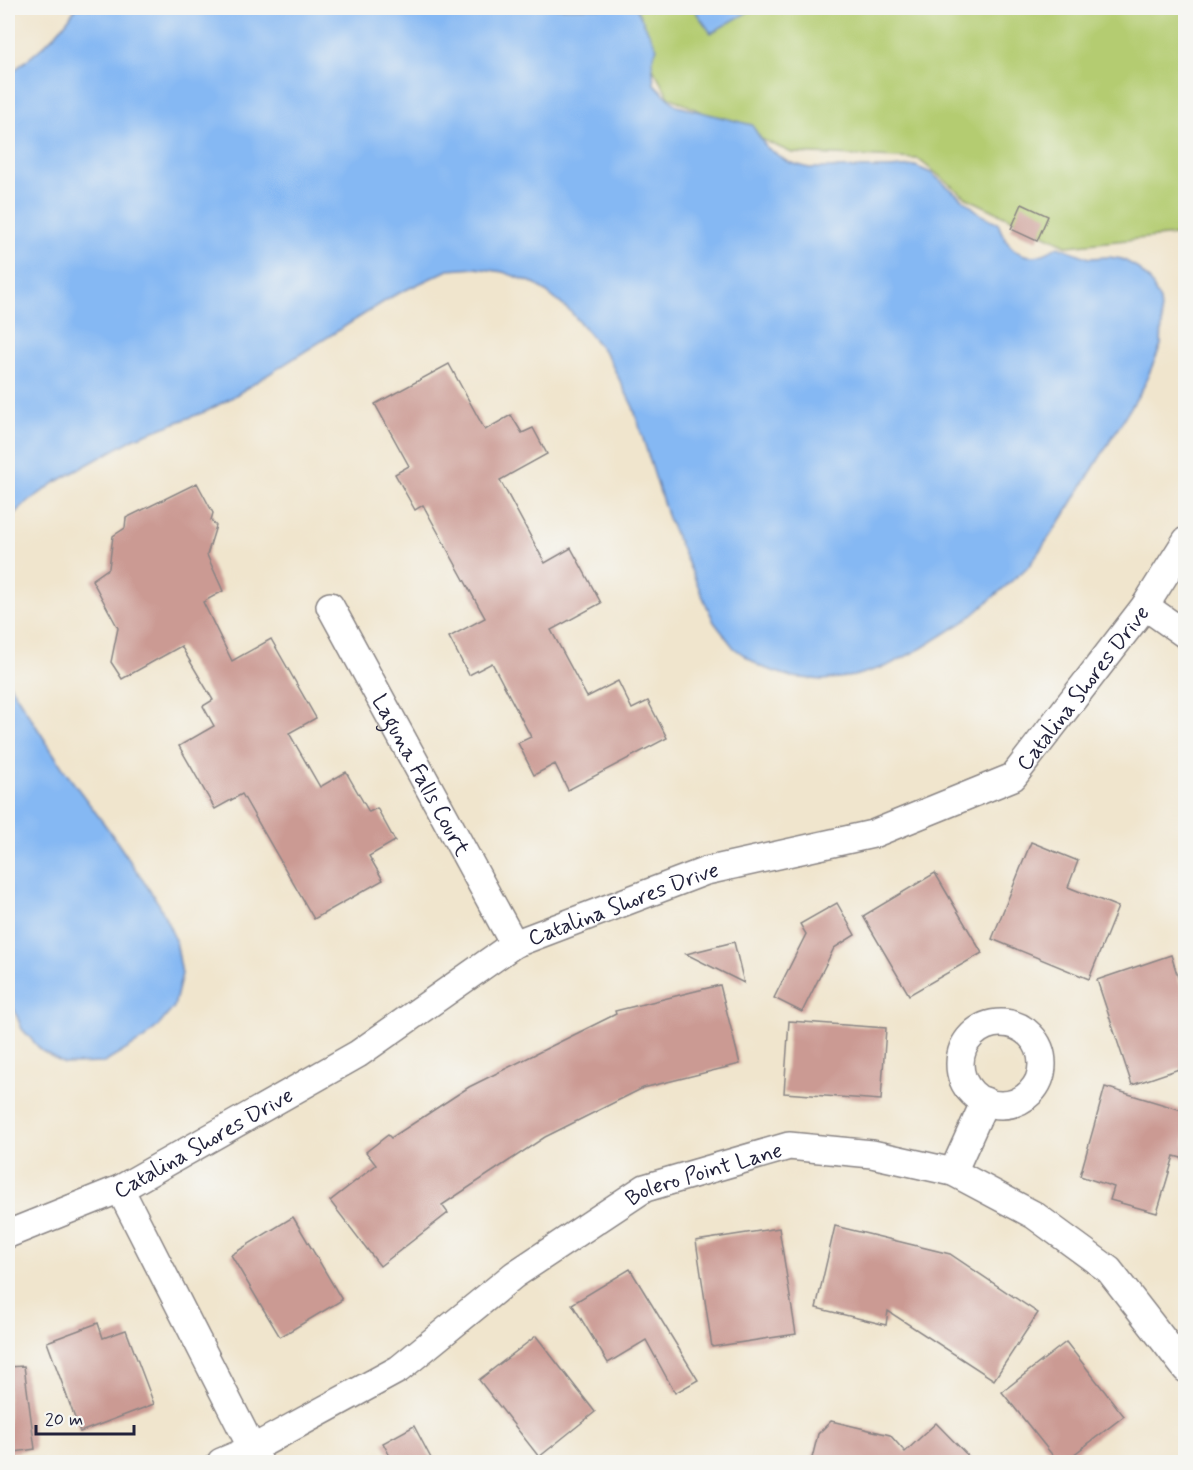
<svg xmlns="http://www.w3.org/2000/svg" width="1193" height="1470" viewBox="0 0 1193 1470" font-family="Mynerve,sans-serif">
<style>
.green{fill:#b4cc71;stroke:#6b7756;stroke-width:1.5}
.water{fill:#85b8f3;stroke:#546d97;stroke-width:1.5}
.building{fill:#cb9a93}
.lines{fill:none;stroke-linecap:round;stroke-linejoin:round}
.street-casing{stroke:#898484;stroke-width:30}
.street{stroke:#fff;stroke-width:27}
.labels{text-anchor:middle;stroke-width:5;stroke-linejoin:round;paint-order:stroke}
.street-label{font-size:22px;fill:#22223b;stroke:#f6f6f2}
</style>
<rect width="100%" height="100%" fill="#f6f6f2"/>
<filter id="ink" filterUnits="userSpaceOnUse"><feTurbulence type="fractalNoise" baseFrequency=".0167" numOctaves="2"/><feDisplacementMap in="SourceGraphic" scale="12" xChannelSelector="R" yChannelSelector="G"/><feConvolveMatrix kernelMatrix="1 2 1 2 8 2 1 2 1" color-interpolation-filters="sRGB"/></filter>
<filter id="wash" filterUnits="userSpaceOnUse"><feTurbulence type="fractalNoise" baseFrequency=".008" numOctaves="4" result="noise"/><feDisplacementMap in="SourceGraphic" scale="24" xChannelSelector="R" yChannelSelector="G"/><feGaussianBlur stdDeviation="1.35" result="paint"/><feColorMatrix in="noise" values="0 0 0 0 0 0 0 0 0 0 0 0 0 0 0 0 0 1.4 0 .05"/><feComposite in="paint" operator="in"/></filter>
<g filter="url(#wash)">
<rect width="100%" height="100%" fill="#f0e5cd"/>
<!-- green -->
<path class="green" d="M 620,8 L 1185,8 L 1185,234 L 1068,246 L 967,198 L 918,159 L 792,153 L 669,97 Z"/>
<!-- water -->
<g class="water">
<path d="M 76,8 L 636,8 L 657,48 L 652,60 L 654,84 L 677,106 L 752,125 L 766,147 L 788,162 L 809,168 L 890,168 L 915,166 L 931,173 L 982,215 L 998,223 C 1008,253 1029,267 1058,246 L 1089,258 L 1109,257 L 1122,259 L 1135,266 L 1150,281 L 1160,301 L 1162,323 L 1161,345 L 1143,388 L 1063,517 L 1029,566 L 968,619 L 922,648 L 887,666 L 854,676 L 823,680 L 791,677 L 761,667 L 734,648 L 714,622 L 668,518 L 633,407 L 607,355 L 571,312 L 536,284 L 503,272 L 476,268 L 448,270 L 393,296 L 231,398 L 207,411 L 135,438 L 56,482 L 22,506 L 8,520 L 8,75 C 33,56 59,35 76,8 Z"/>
<path d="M 693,8 L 755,8 L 711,33 Z"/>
<path d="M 8,682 L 64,770 L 111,833 L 159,904 L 176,941 L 182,974 L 174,1007 L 160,1024 L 144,1039 L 104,1063 L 64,1064 L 42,1051 L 22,1029 L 8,994 Z"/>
</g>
<g id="blocks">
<!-- building -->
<g class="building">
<path d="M 1022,204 L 1048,216 L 1037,241 L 1011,229 Z"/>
<path d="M 449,364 L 485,430 L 511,415 L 522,433 L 533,428 L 547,454 L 500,480 L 545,563 L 571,548 L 601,603 L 551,630 L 587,697 L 618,681 L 632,709 L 648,701 L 667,738 L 568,790 L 555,764 L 534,775 L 518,743 L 531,737 L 492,663 L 469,675 L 449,637 L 485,618 L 423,505 L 415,510 L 395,474 L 409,466 L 375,404 Z"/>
<path d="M 197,483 L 213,513 L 211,520 L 216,526 L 207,555 L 223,591 L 203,602 L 232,661 L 271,639 L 316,718 L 289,733 L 320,787 L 346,772 L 369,812 L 377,808 L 395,841 L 369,856 L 383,880 L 314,919 L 242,794 L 215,809 L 179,746 L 214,726 L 203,706 L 213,700 L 181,646 L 122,679 L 111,662 L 118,628 L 92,580 L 109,568 L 113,536 L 125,528 L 126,518 Z"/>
<path d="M 1031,842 L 1078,861 L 1068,887 L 1118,907 L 1089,979 L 992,939 Z"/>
<path d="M 935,873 L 982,953 L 909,995 L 863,916 Z"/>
<path d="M 837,903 L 855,935 L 834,948 L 802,1012 L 774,998 L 806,934 L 800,924 Z"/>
<path d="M 734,942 L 744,983 L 686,954 Z"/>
<path d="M 1171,955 L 1185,999 L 1185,1067 L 1132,1085 L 1097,980 Z"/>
<path d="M 720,985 L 740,1064 L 643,1088 L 545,1137 L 442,1205 L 448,1213 L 380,1266 L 330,1201 L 376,1165 L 366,1152 L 388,1135 L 391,1138 L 469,1087 L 616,1014 L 615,1011 Z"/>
<path d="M 789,1021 L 886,1028 L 881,1100 L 784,1093 Z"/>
<path d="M 1105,1087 L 1185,1111 L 1185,1159 L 1174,1156 L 1157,1213 L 1110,1200 L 1114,1187 L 1080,1176 Z"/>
<path d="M 293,1217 L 342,1300 L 280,1337 L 231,1255 Z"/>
<path d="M 835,1226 L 950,1254 L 1038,1313 L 994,1380 L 888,1311 L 886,1325 L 816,1308 Z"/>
<path d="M 779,1228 L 796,1334 L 712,1347 L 696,1241 Z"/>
<path d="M 630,1269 L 698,1380 L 675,1393 L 646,1340 L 608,1363 L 572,1304 Z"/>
<path d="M 98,1323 L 103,1338 L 126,1330 L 154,1404 L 80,1432 L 47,1342 Z"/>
<path d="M 536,1336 L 595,1412 L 539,1457 L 479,1380 Z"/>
<path d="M 1066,1342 L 1124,1416 L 1064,1462 L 1058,1462 L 1002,1392 Z"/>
<path d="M 24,1366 L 35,1449 L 8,1453 L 8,1367 Z"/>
<path d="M 831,1421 L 890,1435 L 905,1452 L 936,1423 L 974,1462 L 811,1462 L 818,1434 Z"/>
<path d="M 414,1426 L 433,1462 L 393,1462 L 383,1443 Z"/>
</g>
</g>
</g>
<g filter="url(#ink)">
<use href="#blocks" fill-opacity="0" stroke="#898484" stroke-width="1.5"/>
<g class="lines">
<defs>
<g id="street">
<path id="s1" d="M 330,606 L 514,944"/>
<path d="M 1145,606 L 1186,635"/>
<circle cx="1001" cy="1064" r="41"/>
<path d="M 953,1172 L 985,1101"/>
<path d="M 120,1189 L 259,1462"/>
<path id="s2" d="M 8,1234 L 120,1189 L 358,1054 L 514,944 L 706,871 L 873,834 L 1013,777 L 1145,606 L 1186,541"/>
<path id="s3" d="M 221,1462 L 252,1449 L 399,1369 L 514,1275 L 645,1188 L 789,1146 L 872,1154 L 953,1172 L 1034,1215 L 1109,1270 L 1186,1369"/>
</g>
</defs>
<!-- street casing -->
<use href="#street" class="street-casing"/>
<!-- street -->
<use href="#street" class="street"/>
</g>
</g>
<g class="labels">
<!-- street labels -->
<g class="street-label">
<text dy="8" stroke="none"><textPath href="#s2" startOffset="1226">Catalina Shores Drive</textPath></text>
<text dy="8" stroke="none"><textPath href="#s1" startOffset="192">Laguna Falls Court</textPath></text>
<text dy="8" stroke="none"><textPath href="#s2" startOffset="702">Catalina Shores Drive</textPath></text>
<text dy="8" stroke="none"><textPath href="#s2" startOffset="216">Catalina Shores Drive</textPath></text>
<text dy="8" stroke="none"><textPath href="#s3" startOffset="567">Bolero Point Lane</textPath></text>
</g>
</g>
<!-- margin -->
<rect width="1193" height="1470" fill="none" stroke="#f6f6f2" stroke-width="30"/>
<!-- scale -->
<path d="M36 1425v9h98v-9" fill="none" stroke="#22223b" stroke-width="3"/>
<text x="45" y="1425" font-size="18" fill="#22223b" stroke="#f6f6f2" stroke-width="4.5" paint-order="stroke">20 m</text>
</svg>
